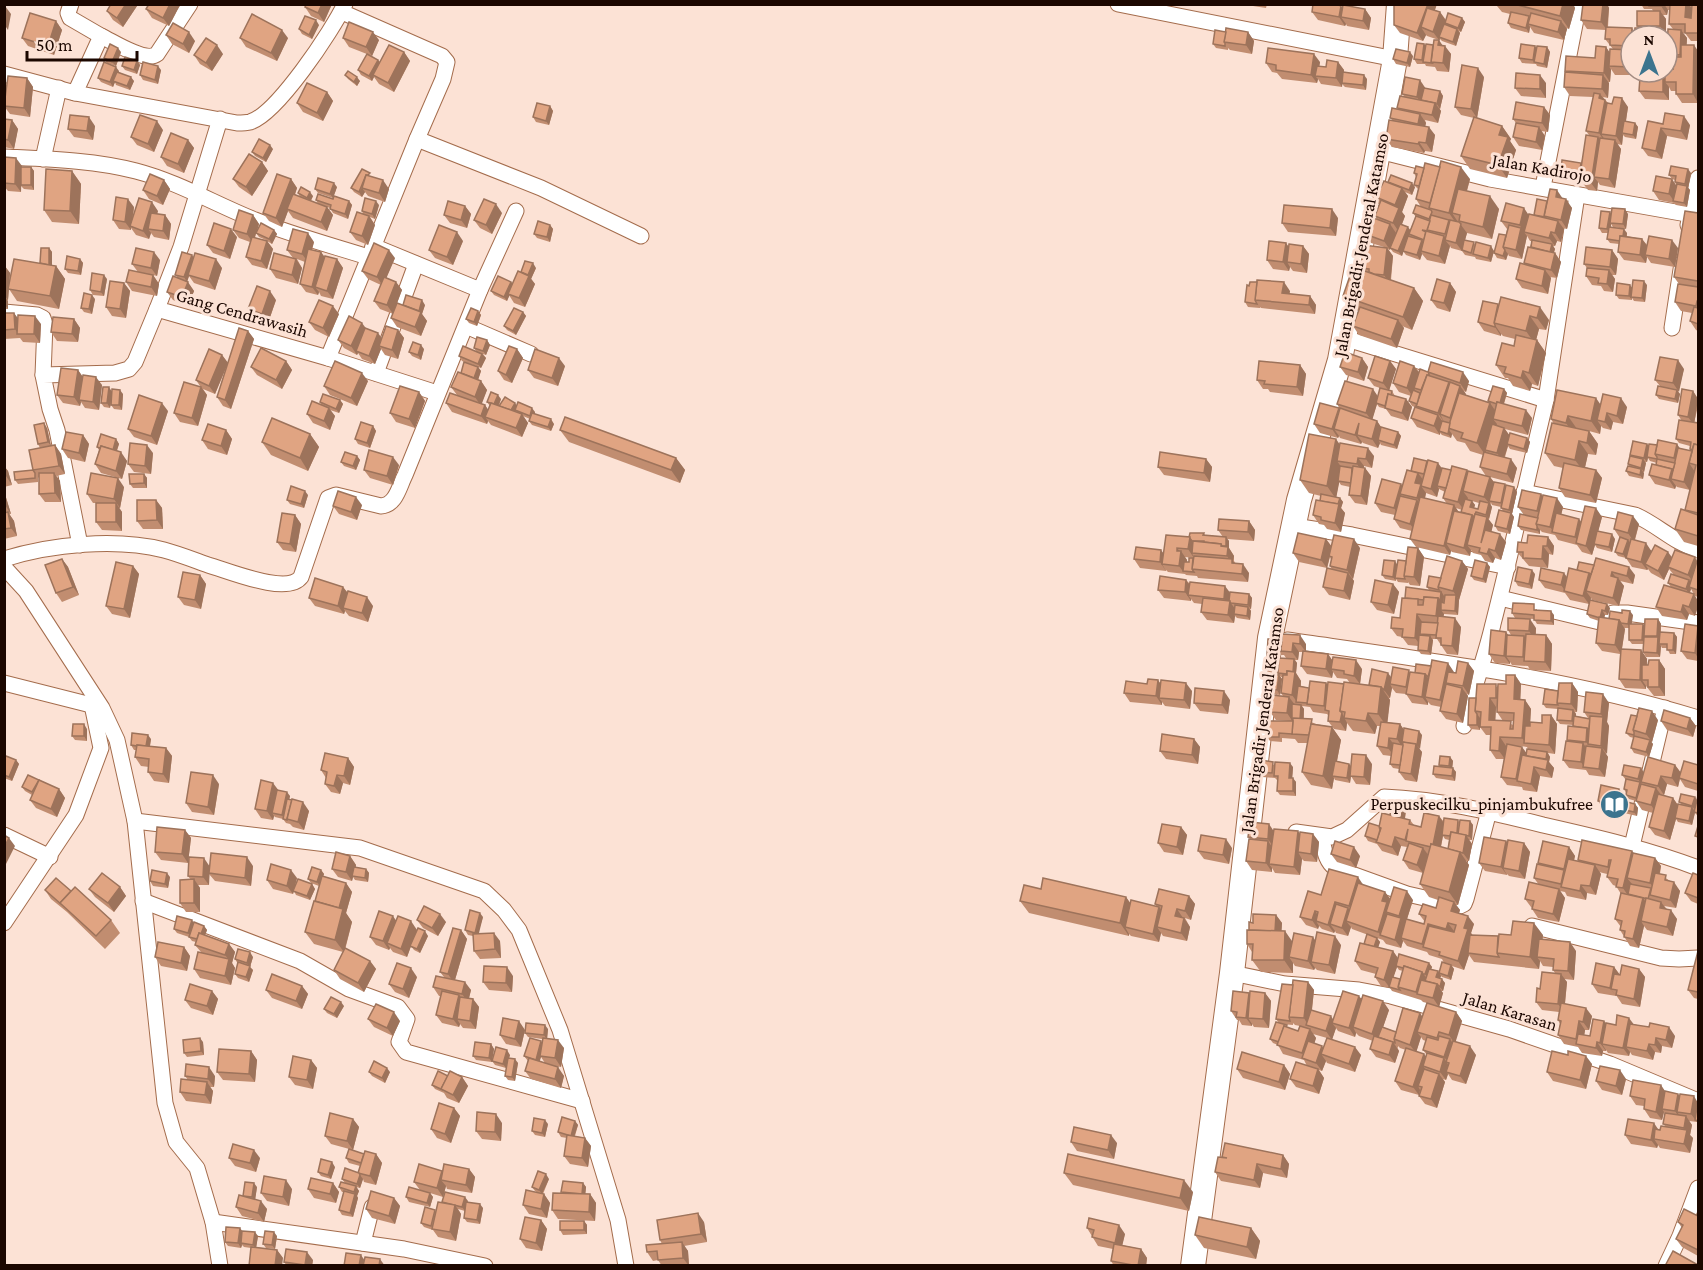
<svg xmlns="http://www.w3.org/2000/svg" width="1703" height="1270" viewBox="0 0 1703 1270" font-family="'Crimson Pro',serif">
<style>
.lines{fill:none;stroke-linecap:round;stroke-linejoin:round}
.street-casing{stroke:#a46c4c;stroke-width:17}
.primary-casing{stroke:#a46c4c;stroke-width:26}
.street{stroke:#fff;stroke-width:15}
.primary{stroke:#fff;stroke-width:24}
.wall{fill:#c18d70;fill-rule:evenodd}
.shaded-wall{fill:#9d735b}
.building{fill:#e0a482;stroke:#9d735b;stroke-width:1.5}
.labels{text-anchor:middle;stroke-width:6;stroke-linejoin:round;paint-order:stroke}
.street-label{font-size:18px;fill:#1b0700;stroke:#fce2d5}
.poi-label{font-size:18px;fill:#1b0700;stroke:#fce2d5;text-anchor:end}
</style>
<rect width="100%" height="100%" fill="#fce2d5"/>
<g class="lines">
<defs>
<g id="street">
<path d="M 71,4 L 68,13 L 70,18 L 101,36 L 75,93"/>
<path d="M 1118,4 L 1395,59"/>
<path d="M 342,12 L 442,56 L 447,62 L 443,79 L 417,139 L 541,188 L 641,236"/>
<path d="M 101,36 C 114,42 145,63 157,54 L 190,4"/>
<path d="M 4,74 L 75,93 L 237,123 C 241,123 246,123 250,122 C 277,114 332,31 345,4"/>
<path d="M 220,119 L 181,247 L 157,309 L 328,358 L 437,393"/>
<path d="M 1379,151 L 1490,179 L 1698,216"/>
<path d="M 4,157 C 48,159 94,160 136,171 C 178,182 215,204 255,220 C 292,235 330,245 368,257"/>
<path d="M 43,159 L 59,88"/>
<path d="M 1543,187 L 1579,4"/>
<path d="M 1688,225 L 1698,178"/>
<path d="M 480,290 L 516,211"/>
<path d="M 4,312 L 37,315 L 43,318 L 45,324 L 43,375"/>
<path d="M 466,326 L 531,354"/>
<path d="M 1672,328 L 1682,263"/>
<path d="M 1344,338 L 1546,400 C 1528,475 1512,550 1493,624 C 1485,659 1472,692 1464,726"/>
<path d="M 328,358 L 417,139"/>
<path d="M 376,373 L 416,264"/>
<path d="M 1546,400 L 1577,195"/>
<path d="M 1524,492 L 1635,515 C 1658,525 1673,542 1698,550"/>
<path d="M 1294,526 L 1352,535 L 1508,567"/>
<path d="M 80,545 L 57,430 L 50,409 L 43,375 L 115,373 L 129,369 L 135,362 L 157,309"/>
<path d="M 4,559 C 52,544 116,538 164,550 C 179,554 194,560 208,565 C 227,570 287,596 301,577 L 328,498 L 336,495 L 381,506 C 396,505 399,487 405,475 L 480,290 L 373,246"/>
<path d="M 4,567 L 26,591 L 102,708 L 117,740 L 135,821 L 165,1103 L 176,1142 L 197,1168 L 213,1222 L 220,1266"/>
<path d="M 1500,598 L 1604,623 L 1613,613 L 1627,613 L 1698,623"/>
<path d="M 1287,640 C 1426,660 1565,677 1698,718"/>
<path d="M 4,683 L 99,707"/>
<path d="M 135,821 L 360,848 L 484,891 L 504,910 L 519,930 L 560,1030 L 618,1220 L 626,1266"/>
<path d="M 1296,832 L 1332,837 L 1347,830 L 1384,797 C 1438,799 1491,812 1543,825 C 1596,837 1648,849 1698,868"/>
<path d="M 4,835 L 50,857"/>
<path d="M 1321,836 C 1324,847 1325,861 1335,868 L 1407,894 L 1460,906 L 1464,904 L 1466,899 L 1489,811"/>
<path d="M 1632,846 L 1665,708"/>
<path d="M 143,901 L 300,961 L 349,989 L 398,1007 L 407,1019 L 399,1042 L 406,1052 L 582,1101"/>
<path d="M 4,923 L 76,815 L 101,748 L 92,705"/>
<path d="M 1532,926 L 1661,958 L 1679,959 L 1698,958"/>
<path d="M 1232,973 L 1285,984 L 1359,990 L 1391,996 L 1509,1029 L 1610,1064 L 1698,1101"/>
<path d="M 213,1222 L 404,1249 L 485,1266"/>
<path d="M 363,1243 L 372,1207"/>
<path d="M 1666,1266 L 1680,1236 L 1698,1188"/>
</g>
<path id="primary" d="M 1193,1266 L 1232,973 L 1270,638 L 1299,500 L 1340,360 L 1395,59 L 1399,4"/>
</defs>
<!-- street casing -->
<use href="#street" class="street-casing"/>
<!-- primary casing -->
<use href="#primary" class="primary-casing"/>
<!-- street -->
<use href="#street" class="street"/>
<!-- primary -->
<use href="#primary" class="primary"/>
</g>
<!-- wall -->
<g class="wall">
<path d="M 111,4 L 136,4 L 137,6 L 123,27 L 113,20 L 107,11 Z"/>
<path d="M 332,4 L 324,22 L 311,16 L 305,7 Z"/>
<path d="M 1252,4 L 1267,4 L 1266,8 L 1253,6 Z"/>
<path d="M 1394,4 L 1437,4 L 1435,10 L 1440,12 L 1446,20 L 1462,18 L 1465,22 L 1461,32 L 1459,31 L 1460,33 L 1456,46 L 1442,41 L 1440,39 L 1439,40 L 1427,36 L 1426,35 L 1423,41 L 1400,33 L 1394,25 Z"/>
<path d="M 1493,4 L 1573,4 L 1575,8 L 1569,29 L 1566,28 L 1567,29 L 1564,40 L 1534,33 L 1530,27 L 1529,33 L 1511,28 L 1508,23 L 1510,14 L 1502,12 L 1497,6 Z"/>
<path d="M 1592,4 L 1607,4 L 1609,8 L 1608,27 L 1632,28 L 1634,31 L 1638,28 L 1637,26 L 1653,11 L 1652,9 L 1644,9 L 1641,4 L 1689,4 L 1692,8 L 1698,4 L 1698,41 L 1691,41 L 1685,33 L 1683,33 L 1687,38 L 1686,45 L 1698,51 L 1698,103 L 1682,103 L 1676,94 L 1676,91 L 1671,91 L 1669,87 L 1669,100 L 1645,99 L 1639,91 L 1639,79 L 1638,79 L 1635,75 L 1615,75 L 1611,69 L 1610,82 L 1608,82 L 1609,83 L 1608,98 L 1603,97 L 1608,103 L 1628,107 L 1626,121 L 1635,123 L 1638,127 L 1636,139 L 1625,137 L 1623,135 L 1622,145 L 1617,144 L 1621,149 L 1615,188 L 1600,185 L 1598,182 L 1597,191 L 1588,190 L 1582,182 L 1582,179 L 1564,176 L 1561,172 L 1581,163 L 1589,135 L 1586,131 L 1593,97 L 1570,96 L 1564,87 L 1566,72 L 1565,71 L 1595,58 L 1606,47 L 1609,52 L 1613,49 L 1605,39 L 1606,30 L 1587,29 L 1581,20 ZM 1668,10 L 1670,10 L 1669,24 L 1673,29 L 1667,54 L 1669,57 L 1667,57 L 1667,72 L 1631,72 L 1631,36 L 1656,36 L 1655,35 L 1666,35 L 1666,19 L 1663,15 L 1667,15 Z"/>
<path d="M 180,5 L 169,26 L 152,18 L 146,9 Z"/>
<path d="M 1343,8 L 1365,9 L 1371,18 L 1369,30 L 1347,26 L 1346,24 L 1345,26 L 1318,20 L 1312,12 Z"/>
<path d="M 56,21 L 62,30 L 54,55 L 28,46 L 22,38 Z"/>
<path d="M 319,25 L 312,39 L 302,34 L 299,29 Z"/>
<path d="M 1226,32 L 1248,32 L 1254,41 L 1252,54 L 1230,50 L 1228,48 L 1228,50 L 1216,48 L 1213,44 Z"/>
<path d="M 166,35 L 195,41 L 189,53 L 172,44 Z"/>
<path d="M 240,38 L 288,38 L 277,61 L 246,47 Z"/>
<path d="M 343,38 L 379,40 L 372,56 L 349,47 Z"/>
<path d="M 1424,44 L 1425,45 L 1443,45 L 1451,54 L 1449,72 L 1437,71 L 1435,67 L 1426,66 L 1425,64 L 1417,64 L 1414,59 Z"/>
<path d="M 1547,47 L 1550,52 L 1547,68 L 1537,66 L 1536,64 L 1522,63 L 1519,58 L 1536,48 Z"/>
<path d="M 121,52 L 116,66 L 107,63 L 104,58 Z"/>
<path d="M 404,52 L 410,61 L 394,92 L 379,84 L 374,77 L 372,81 L 361,75 L 358,70 L 378,60 L 380,62 Z"/>
<path d="M 223,54 L 212,71 L 200,64 L 194,55 Z"/>
<path d="M 1413,56 L 1410,67 L 1396,64 L 1393,59 Z"/>
<path d="M 137,61 L 140,65 L 137,74 L 125,70 L 122,66 Z"/>
<path d="M 1320,62 L 1319,66 L 1326,67 L 1338,62 L 1344,70 L 1344,72 L 1367,79 L 1366,90 L 1345,87 L 1342,84 L 1342,87 L 1321,84 L 1318,79 L 1317,83 L 1282,79 L 1277,73 L 1272,72 L 1266,63 Z"/>
<path d="M 161,70 L 158,84 L 143,80 L 140,75 Z"/>
<path d="M 119,71 L 119,72 L 134,81 L 130,90 L 116,85 L 115,82 L 113,87 L 101,82 L 98,78 Z"/>
<path d="M 345,75 L 360,81 L 357,86 L 348,79 Z"/>
<path d="M 1484,77 L 1477,118 L 1502,126 L 1511,139 L 1510,141 L 1516,150 L 1507,178 L 1470,169 L 1461,156 L 1474,118 L 1461,115 L 1455,107 Z"/>
<path d="M 27,78 L 33,87 L 30,117 L 10,114 L 4,106 Z"/>
<path d="M 1546,83 L 1546,98 L 1521,96 L 1515,88 Z"/>
<path d="M 1426,89 L 1440,91 L 1443,96 L 1440,109 L 1439,108 L 1441,111 L 1438,123 L 1425,120 L 1426,123 L 1425,126 L 1435,135 L 1432,152 L 1425,151 L 1424,153 L 1392,147 L 1386,139 L 1392,120 L 1390,118 L 1399,110 L 1397,108 L 1404,96 L 1402,94 Z"/>
<path d="M 327,92 L 333,101 L 323,121 L 303,112 L 297,103 Z"/>
<path d="M 550,106 L 553,111 L 549,125 L 536,122 L 533,117 Z"/>
<path d="M 1544,107 L 1550,115 L 1548,132 L 1541,131 L 1545,136 L 1542,150 L 1519,146 L 1513,137 L 1516,123 L 1513,119 Z"/>
<path d="M 4,119 L 12,120 L 18,129 L 14,149 L 4,147 Z"/>
<path d="M 1663,124 L 1690,125 L 1687,140 L 1667,136 L 1662,159 L 1648,156 L 1642,148 Z"/>
<path d="M 95,126 L 93,140 L 74,137 L 68,129 Z"/>
<path d="M 163,130 L 154,152 L 137,145 L 131,137 Z"/>
<path d="M 188,140 L 194,148 L 184,173 L 167,166 L 161,157 Z"/>
<path d="M 273,149 L 266,162 L 255,156 L 252,152 Z"/>
<path d="M 4,157 L 22,167 L 31,167 L 34,171 L 34,190 L 24,189 L 21,186 L 21,192 L 8,191 L 4,186 Z"/>
<path d="M 262,162 L 268,171 L 252,196 L 239,187 L 233,179 Z"/>
<path d="M 72,171 L 81,184 L 79,224 L 52,222 L 44,210 Z"/>
<path d="M 1414,173 L 1470,179 L 1467,191 L 1499,209 L 1492,239 L 1467,233 L 1465,240 L 1494,251 L 1491,262 L 1476,259 L 1475,257 L 1465,255 L 1462,251 L 1451,248 L 1450,246 L 1445,264 L 1427,260 L 1422,254 L 1420,260 L 1406,255 L 1403,251 L 1402,256 L 1393,252 L 1390,248 L 1390,250 L 1388,249 L 1393,256 L 1391,280 L 1414,288 L 1423,301 L 1412,330 L 1402,326 L 1404,328 L 1397,348 L 1359,335 L 1353,326 L 1359,311 L 1352,309 L 1343,296 L 1362,270 L 1361,268 L 1384,247 L 1371,243 L 1365,234 L 1377,219 L 1375,216 L 1379,204 L 1377,204 L 1371,195 L 1388,182 L 1415,187 L 1412,195 L 1405,192 L 1408,196 L 1402,212 L 1405,216 L 1402,224 L 1410,230 L 1416,217 L 1413,213 L 1421,207 L 1416,199 L 1418,189 L 1414,185 L 1416,177 Z"/>
<path d="M 1691,173 L 1688,188 L 1690,190 L 1687,207 L 1676,205 L 1674,203 L 1659,200 L 1653,191 L 1676,186 L 1675,180 L 1672,179 L 1669,175 Z"/>
<path d="M 372,177 L 389,189 L 385,202 L 368,196 L 365,192 L 362,197 L 354,192 L 351,188 Z"/>
<path d="M 291,179 L 297,188 L 295,195 L 300,197 L 298,193 L 313,196 L 311,201 L 318,204 L 316,200 L 333,199 L 349,201 L 352,205 L 348,219 L 333,213 L 330,208 L 327,207 L 333,215 L 327,231 L 293,218 L 288,211 L 282,227 L 269,221 L 263,213 Z"/>
<path d="M 164,180 L 170,189 L 163,205 L 149,199 L 143,190 Z"/>
<path d="M 337,187 L 333,198 L 318,193 L 315,189 Z"/>
<path d="M 1563,198 L 1572,208 L 1567,229 L 1562,228 L 1564,229 L 1561,242 L 1557,241 L 1555,246 L 1553,246 L 1555,249 L 1554,253 L 1555,253 L 1561,262 L 1557,278 L 1550,277 L 1551,278 L 1548,294 L 1522,288 L 1516,279 L 1525,265 L 1524,263 L 1532,241 L 1530,241 L 1526,234 L 1527,236 L 1522,259 L 1509,256 L 1508,254 L 1506,260 L 1497,258 L 1494,253 L 1506,235 L 1507,229 L 1501,221 L 1529,214 L 1534,216 L 1547,201 Z"/>
<path d="M 379,205 L 375,219 L 370,217 L 375,225 L 368,245 L 356,240 L 350,232 L 363,214 L 362,211 Z"/>
<path d="M 465,206 L 471,214 L 467,228 L 450,223 L 444,215 Z"/>
<path d="M 134,207 L 133,218 L 158,211 L 157,214 L 165,215 L 171,224 L 169,240 L 154,237 L 151,233 L 149,239 L 136,235 L 131,228 L 131,230 L 119,229 L 113,220 Z"/>
<path d="M 502,213 L 492,234 L 480,228 L 474,220 Z"/>
<path d="M 1698,213 L 1698,331 L 1696,330 L 1690,321 L 1692,313 L 1681,311 L 1675,302 L 1679,284 L 1674,277 Z"/>
<path d="M 1628,214 L 1626,229 L 1613,227 L 1611,224 L 1611,227 L 1627,233 L 1627,236 L 1642,239 L 1647,245 L 1678,248 L 1675,267 L 1651,263 L 1647,257 L 1646,263 L 1624,260 L 1618,252 L 1619,244 L 1610,243 L 1607,239 L 1608,233 L 1602,233 L 1599,228 L 1611,215 Z"/>
<path d="M 253,215 L 259,224 L 257,232 L 274,230 L 277,234 L 272,244 L 267,241 L 273,249 L 267,269 L 252,265 L 246,257 L 250,242 L 239,238 L 233,230 ZM 256,233 L 259,237 L 266,240 L 255,238 Z"/>
<path d="M 1338,218 L 1336,236 L 1288,232 L 1282,223 Z"/>
<path d="M 550,225 L 553,229 L 550,242 L 537,238 L 534,234 Z"/>
<path d="M 237,237 L 230,259 L 213,253 L 207,245 Z"/>
<path d="M 463,241 L 453,265 L 435,258 L 429,250 Z"/>
<path d="M 314,242 L 312,250 L 321,252 L 324,257 L 337,259 L 343,268 L 333,299 L 321,296 L 319,292 L 318,295 L 306,292 L 300,284 L 305,262 L 297,259 L 302,268 L 298,284 L 276,278 L 270,269 L 293,258 L 287,250 Z"/>
<path d="M 1286,243 L 1289,248 L 1303,246 L 1309,254 L 1307,273 L 1293,271 L 1290,267 L 1289,271 L 1273,269 L 1267,260 Z"/>
<path d="M 49,248 L 52,252 L 52,265 L 56,266 L 65,279 L 59,309 L 17,301 L 9,289 L 8,300 L 7,300 L 8,301 L 8,309 L 4,309 L 4,265 L 10,273 L 9,283 L 40,263 Z"/>
<path d="M 1612,250 L 1618,259 L 1616,275 L 1612,275 L 1615,279 L 1613,292 L 1604,291 L 1601,286 L 1592,285 L 1586,276 L 1587,268 L 1584,264 Z"/>
<path d="M 192,255 L 193,258 L 222,268 L 215,290 L 194,283 L 189,276 L 187,282 L 194,291 L 188,306 L 173,300 L 167,292 L 178,278 L 175,275 Z"/>
<path d="M 395,258 L 386,278 L 396,282 L 402,290 L 397,303 L 403,305 L 425,305 L 422,314 L 427,321 L 421,336 L 397,327 L 391,318 L 393,314 L 380,309 L 374,301 L 381,285 L 368,279 L 362,271 Z"/>
<path d="M 80,259 L 83,263 L 81,275 L 68,273 L 65,269 Z"/>
<path d="M 160,260 L 157,276 L 153,275 L 159,284 L 157,296 L 132,291 L 126,282 L 138,272 L 132,264 Z"/>
<path d="M 536,268 L 531,279 L 535,284 L 525,307 L 514,303 L 509,295 L 507,301 L 494,295 L 491,291 L 511,282 L 513,284 L 522,273 Z"/>
<path d="M 107,279 L 104,296 L 93,295 L 90,290 Z"/>
<path d="M 124,283 L 130,291 L 126,318 L 112,316 L 106,307 Z"/>
<path d="M 1450,283 L 1456,292 L 1450,312 L 1437,308 L 1431,300 Z"/>
<path d="M 1647,285 L 1645,302 L 1634,301 L 1632,298 L 1632,300 L 1619,299 L 1616,295 L 1632,287 Z"/>
<path d="M 1290,291 L 1289,294 L 1310,296 L 1316,305 L 1315,314 L 1261,308 L 1260,307 L 1260,308 L 1248,307 L 1245,302 Z"/>
<path d="M 95,299 L 92,314 L 84,312 L 81,308 Z"/>
<path d="M 276,300 L 268,323 L 254,318 L 248,309 Z"/>
<path d="M 1483,301 L 1549,320 L 1546,330 L 1539,329 L 1536,340 L 1537,340 L 1546,353 L 1538,386 L 1532,384 L 1530,391 L 1513,386 L 1508,378 L 1505,378 L 1496,365 L 1514,346 L 1515,339 L 1503,336 L 1501,334 L 1501,336 L 1484,331 L 1478,322 Z"/>
<path d="M 478,311 L 481,315 L 477,326 L 469,323 L 466,319 Z"/>
<path d="M 523,312 L 526,316 L 516,335 L 507,330 L 504,326 Z"/>
<path d="M 4,313 L 14,313 L 17,318 L 41,324 L 40,343 L 23,342 L 20,338 L 4,339 Z"/>
<path d="M 339,314 L 329,337 L 315,330 L 309,322 Z"/>
<path d="M 74,319 L 80,328 L 78,342 L 57,341 L 51,332 Z"/>
<path d="M 367,329 L 382,339 L 398,330 L 404,338 L 398,359 L 385,355 L 381,349 L 375,364 L 362,359 L 358,353 L 357,355 L 344,348 L 338,340 Z"/>
<path d="M 248,331 L 254,339 L 231,409 L 223,406 L 217,397 Z"/>
<path d="M 487,340 L 490,345 L 486,355 L 483,354 L 486,358 L 481,368 L 478,367 L 481,371 L 478,380 L 481,381 L 487,390 L 481,404 L 485,405 L 488,410 L 490,406 L 487,402 L 501,399 L 499,406 L 517,405 L 535,412 L 535,414 L 554,424 L 551,431 L 532,425 L 529,421 L 530,419 L 523,416 L 528,423 L 522,437 L 491,425 L 488,421 L 487,424 L 452,412 L 446,403 L 457,395 L 451,387 L 461,373 L 476,366 L 462,361 L 459,356 L 476,351 L 474,348 Z"/>
<path d="M 424,349 L 421,360 L 412,356 L 409,352 Z"/>
<path d="M 517,349 L 523,358 L 512,383 L 504,380 L 498,371 Z"/>
<path d="M 222,355 L 228,363 L 215,394 L 203,389 L 207,395 L 198,426 L 180,422 L 174,413 L 200,386 L 196,380 Z"/>
<path d="M 1362,358 L 1368,367 L 1364,381 L 1346,375 L 1340,367 Z"/>
<path d="M 286,361 L 292,370 L 282,389 L 257,375 L 251,367 Z"/>
<path d="M 1390,361 L 1396,369 L 1389,390 L 1392,391 L 1395,396 L 1406,399 L 1412,407 L 1408,421 L 1391,416 L 1386,409 L 1379,407 L 1377,404 L 1372,419 L 1377,421 L 1381,427 L 1398,432 L 1401,436 L 1397,449 L 1381,445 L 1380,443 L 1378,448 L 1363,443 L 1362,442 L 1361,444 L 1340,438 L 1339,436 L 1338,438 L 1320,433 L 1314,424 L 1339,408 L 1340,410 L 1340,409 L 1337,404 L 1378,396 L 1380,388 L 1374,386 L 1368,378 Z"/>
<path d="M 1300,365 L 1306,374 L 1303,396 L 1270,392 L 1268,389 L 1263,389 L 1257,380 Z"/>
<path d="M 565,366 L 558,386 L 534,378 L 528,370 Z"/>
<path d="M 1414,366 L 1419,372 L 1428,372 L 1469,381 L 1466,392 L 1464,391 L 1466,395 L 1489,403 L 1504,389 L 1507,393 L 1504,404 L 1532,418 L 1528,435 L 1505,429 L 1509,435 L 1527,438 L 1530,442 L 1527,453 L 1510,449 L 1508,446 L 1505,457 L 1517,468 L 1513,483 L 1490,477 L 1494,482 L 1514,487 L 1517,492 L 1512,514 L 1514,517 L 1510,534 L 1498,531 L 1495,526 L 1503,511 L 1501,507 L 1492,505 L 1491,503 L 1490,505 L 1492,507 L 1489,519 L 1488,519 L 1493,525 L 1491,531 L 1506,542 L 1501,560 L 1495,558 L 1493,563 L 1485,561 L 1481,555 L 1473,553 L 1471,550 L 1470,556 L 1452,552 L 1451,551 L 1450,555 L 1416,547 L 1410,539 L 1412,531 L 1400,528 L 1394,519 L 1395,515 L 1381,512 L 1375,503 L 1402,486 L 1412,471 L 1442,468 L 1451,470 L 1467,470 L 1468,472 L 1486,476 L 1480,467 L 1483,455 L 1470,451 L 1465,443 L 1457,441 L 1452,434 L 1451,438 L 1442,435 L 1440,433 L 1440,435 L 1417,427 L 1411,418 L 1418,408 L 1412,406 L 1409,401 L 1411,396 L 1399,392 L 1393,383 ZM 1439,489 L 1445,492 L 1443,498 L 1447,504 L 1425,498 L 1426,493 L 1437,497 ZM 1472,501 L 1479,503 L 1478,509 L 1474,508 L 1475,505 ZM 1456,508 L 1462,510 L 1461,512 L 1458,511 Z"/>
<path d="M 1684,369 L 1678,392 L 1680,394 L 1678,403 L 1659,399 L 1656,395 L 1660,386 L 1655,380 Z"/>
<path d="M 78,370 L 83,377 L 102,385 L 99,410 L 85,408 L 81,402 L 80,406 L 63,403 L 57,395 Z"/>
<path d="M 368,381 L 357,406 L 330,395 L 324,386 Z"/>
<path d="M 111,391 L 123,394 L 122,410 L 114,409 L 111,405 L 111,403 L 110,408 L 104,407 L 101,403 Z"/>
<path d="M 1693,391 L 1698,399 L 1698,408 L 1698,406 L 1694,423 L 1698,423 L 1698,546 L 1684,542 L 1675,529 L 1686,511 L 1685,510 L 1690,490 L 1677,487 L 1676,486 L 1675,489 L 1655,484 L 1649,475 L 1656,465 L 1657,463 L 1650,461 L 1648,458 L 1647,462 L 1645,462 L 1646,463 L 1644,472 L 1643,472 L 1644,473 L 1643,479 L 1629,476 L 1626,471 L 1629,466 L 1628,464 L 1631,457 L 1630,455 L 1647,444 L 1649,447 L 1657,445 L 1677,444 L 1679,448 L 1691,451 L 1690,449 L 1690,446 L 1679,443 L 1676,439 L 1682,421 L 1678,415 Z"/>
<path d="M 419,392 L 425,401 L 415,428 L 396,422 L 390,413 Z"/>
<path d="M 340,400 L 343,404 L 339,413 L 330,410 L 335,416 L 330,430 L 313,423 L 307,414 L 321,405 L 320,402 Z"/>
<path d="M 1600,405 L 1627,407 L 1623,424 L 1613,422 L 1611,430 L 1603,428 L 1601,426 L 1600,434 L 1589,431 L 1598,444 L 1596,455 L 1588,454 L 1585,467 L 1596,470 L 1602,478 L 1596,503 L 1565,497 L 1559,488 L 1563,468 L 1554,466 L 1545,453 L 1554,424 L 1551,419 Z"/>
<path d="M 168,411 L 157,445 L 134,437 L 128,429 Z"/>
<path d="M 373,426 L 376,431 L 370,448 L 358,444 L 355,439 Z"/>
<path d="M 47,428 L 51,446 L 55,445 L 61,454 L 65,474 L 56,476 L 60,481 L 61,502 L 45,502 L 39,494 L 39,478 L 38,477 L 38,482 L 18,484 L 15,480 L 33,470 L 40,448 L 38,444 Z"/>
<path d="M 226,430 L 232,439 L 227,455 L 208,449 L 202,440 Z"/>
<path d="M 560,430 L 676,458 L 685,470 L 680,483 L 569,442 Z"/>
<path d="M 310,434 L 319,447 L 308,471 L 271,455 L 262,442 Z"/>
<path d="M 83,435 L 89,444 L 85,462 L 68,458 L 62,449 Z"/>
<path d="M 116,439 L 119,444 L 117,451 L 127,461 L 122,479 L 101,473 L 95,464 L 99,450 L 97,447 Z"/>
<path d="M 1340,445 L 1374,456 L 1372,468 L 1364,466 L 1364,468 L 1365,468 L 1371,476 L 1367,505 L 1355,503 L 1349,495 L 1350,487 L 1341,485 L 1339,482 L 1336,497 L 1340,498 L 1343,502 L 1341,508 L 1345,513 L 1341,532 L 1327,529 L 1324,525 L 1319,524 L 1313,515 L 1320,501 L 1321,496 L 1309,493 L 1300,480 Z"/>
<path d="M 153,453 L 151,474 L 134,472 L 128,464 Z"/>
<path d="M 357,456 L 360,460 L 356,470 L 344,466 L 341,462 Z"/>
<path d="M 1206,459 L 1212,467 L 1210,482 L 1164,475 L 1158,467 Z"/>
<path d="M 399,465 L 393,485 L 370,478 L 364,470 Z"/>
<path d="M 4,466 L 8,471 L 12,485 L 4,487 Z"/>
<path d="M 144,474 L 147,478 L 147,488 L 133,488 L 130,484 Z"/>
<path d="M 124,487 L 120,508 L 119,508 L 122,512 L 122,531 L 102,530 L 96,522 L 96,503 L 93,503 L 87,494 Z"/>
<path d="M 4,491 L 11,514 L 9,514 L 14,521 L 17,536 L 4,539 Z"/>
<path d="M 1541,494 L 1543,497 L 1563,507 L 1561,515 L 1581,522 L 1602,517 L 1598,531 L 1615,539 L 1612,552 L 1597,548 L 1595,545 L 1592,555 L 1582,552 L 1577,545 L 1558,540 L 1555,535 L 1542,532 L 1540,530 L 1540,534 L 1521,530 L 1518,526 L 1524,515 L 1518,507 Z"/>
<path d="M 308,495 L 304,508 L 290,504 L 287,500 Z"/>
<path d="M 156,500 L 162,508 L 163,529 L 143,529 L 137,521 Z"/>
<path d="M 362,505 L 357,520 L 339,514 L 333,506 Z"/>
<path d="M 295,515 L 301,524 L 296,552 L 283,550 L 277,542 Z"/>
<path d="M 1249,521 L 1255,530 L 1254,541 L 1227,539 L 1229,541 L 1229,548 L 1234,556 L 1234,561 L 1236,564 L 1249,573 L 1248,582 L 1198,578 L 1197,576 L 1186,575 L 1185,574 L 1168,572 L 1166,570 L 1166,571 L 1140,568 L 1134,559 L 1163,553 L 1189,537 L 1204,533 L 1205,535 L 1223,537 L 1218,530 ZM 1185,557 L 1193,558 L 1189,562 L 1187,562 L 1187,560 Z"/>
<path d="M 1639,524 L 1635,540 L 1652,551 L 1672,557 L 1697,561 L 1698,558 L 1698,597 L 1695,596 L 1691,589 L 1690,593 L 1695,616 L 1689,614 L 1687,620 L 1662,616 L 1656,607 L 1671,587 L 1668,583 L 1674,575 L 1669,569 L 1664,580 L 1651,573 L 1648,569 L 1647,570 L 1632,567 L 1626,558 L 1618,556 L 1615,552 L 1620,538 L 1614,529 Z"/>
<path d="M 1548,537 L 1554,546 L 1553,555 L 1549,554 L 1548,568 L 1529,566 L 1517,552 L 1527,543 Z"/>
<path d="M 1326,539 L 1331,546 L 1360,548 L 1353,579 L 1352,578 L 1354,581 L 1350,600 L 1329,595 L 1323,587 L 1332,570 L 1330,566 L 1331,560 L 1330,557 L 1327,568 L 1299,562 L 1293,553 Z"/>
<path d="M 1418,548 L 1424,557 L 1420,586 L 1410,585 L 1408,582 L 1408,583 L 1398,582 L 1396,579 L 1396,581 L 1385,579 L 1382,575 L 1397,564 L 1406,561 Z"/>
<path d="M 62,559 L 68,567 L 79,595 L 62,602 L 56,593 Z"/>
<path d="M 1462,561 L 1468,569 L 1459,600 L 1459,599 L 1458,615 L 1444,614 L 1443,617 L 1461,627 L 1458,655 L 1447,654 L 1437,639 L 1432,639 L 1433,640 L 1431,655 L 1421,654 L 1418,650 L 1418,646 L 1408,645 L 1402,637 L 1397,636 L 1391,628 L 1400,618 L 1405,598 L 1429,590 L 1427,587 L 1441,578 Z"/>
<path d="M 1579,562 L 1635,575 L 1633,584 L 1620,581 L 1624,586 L 1619,606 L 1592,600 L 1591,598 L 1589,604 L 1570,600 L 1565,593 L 1545,588 L 1539,580 L 1567,577 L 1577,570 Z"/>
<path d="M 1487,563 L 1490,567 L 1486,583 L 1474,580 L 1471,576 Z"/>
<path d="M 133,566 L 139,574 L 130,618 L 112,614 L 106,606 Z"/>
<path d="M 1535,574 L 1532,589 L 1518,586 L 1515,581 Z"/>
<path d="M 200,575 L 206,584 L 201,609 L 184,605 L 178,597 Z"/>
<path d="M 1186,580 L 1190,584 L 1230,593 L 1249,594 L 1252,598 L 1251,609 L 1250,609 L 1251,611 L 1250,620 L 1237,618 L 1235,616 L 1234,623 L 1207,620 L 1201,612 L 1202,604 L 1194,603 L 1191,599 L 1191,601 L 1164,598 L 1158,590 Z"/>
<path d="M 1393,584 L 1399,592 L 1394,614 L 1377,610 L 1371,602 Z"/>
<path d="M 343,587 L 348,593 L 373,606 L 368,622 L 349,616 L 345,611 L 344,614 L 315,606 L 309,598 Z"/>
<path d="M 1610,608 L 1608,615 L 1605,615 L 1604,618 L 1609,619 L 1633,615 L 1631,624 L 1645,627 L 1658,619 L 1661,624 L 1661,632 L 1674,633 L 1677,637 L 1676,654 L 1670,654 L 1667,648 L 1662,648 L 1661,646 L 1660,657 L 1646,657 L 1643,652 L 1643,644 L 1632,644 L 1629,640 L 1629,628 L 1624,628 L 1625,629 L 1622,649 L 1641,650 L 1647,659 L 1647,665 L 1659,660 L 1665,669 L 1665,696 L 1654,696 L 1646,686 L 1646,689 L 1625,688 L 1619,679 L 1620,654 L 1602,651 L 1596,643 L 1599,621 L 1590,618 L 1587,614 Z"/>
<path d="M 1537,609 L 1537,610 L 1554,615 L 1554,625 L 1537,624 L 1534,619 L 1515,618 L 1512,613 Z"/>
<path d="M 1698,626 L 1698,661 L 1687,659 L 1681,651 Z"/>
<path d="M 1536,628 L 1536,634 L 1546,635 L 1552,644 L 1551,671 L 1530,670 L 1528,666 L 1512,665 L 1510,662 L 1510,664 L 1495,663 L 1489,654 L 1506,632 L 1508,635 L 1511,635 L 1508,630 Z"/>
<path d="M 1268,639 L 1306,644 L 1306,651 L 1328,654 L 1332,660 L 1362,669 L 1360,684 L 1369,685 L 1410,672 L 1454,672 L 1454,673 L 1456,673 L 1468,663 L 1474,671 L 1469,695 L 1467,694 L 1468,696 L 1463,723 L 1446,719 L 1440,711 L 1441,707 L 1431,705 L 1428,702 L 1428,705 L 1412,703 L 1406,694 L 1396,693 L 1392,688 L 1390,698 L 1389,698 L 1390,700 L 1387,722 L 1400,724 L 1404,730 L 1422,735 L 1419,749 L 1422,752 L 1417,782 L 1405,780 L 1399,772 L 1399,769 L 1393,768 L 1390,764 L 1391,756 L 1383,755 L 1377,746 L 1380,726 L 1377,726 L 1375,734 L 1353,731 L 1347,723 L 1346,731 L 1334,729 L 1328,721 L 1329,716 L 1327,714 L 1313,712 L 1310,707 L 1302,706 L 1304,709 L 1304,719 L 1316,724 L 1332,727 L 1341,740 L 1337,761 L 1349,764 L 1351,766 L 1372,764 L 1370,785 L 1356,784 L 1351,776 L 1350,783 L 1335,780 L 1334,778 L 1332,789 L 1311,785 L 1302,772 L 1308,743 L 1298,743 L 1295,739 L 1282,738 L 1282,742 L 1270,741 L 1267,737 L 1289,721 L 1276,720 L 1270,712 L 1283,696 L 1281,693 L 1283,677 L 1281,677 L 1279,675 L 1269,674 L 1266,670 ZM 1299,652 L 1303,652 L 1301,666 L 1307,674 L 1332,678 L 1333,672 L 1337,678 L 1347,679 L 1350,683 L 1344,684 L 1328,685 L 1326,683 L 1309,688 L 1301,686 L 1301,681 L 1296,673 L 1297,663 L 1295,660 L 1298,660 ZM 1281,655 L 1284,655 L 1286,658 L 1281,658 Z"/>
<path d="M 1279,675 L 1282,679 L 1280,695 L 1269,694 L 1266,689 Z"/>
<path d="M 1515,675 L 1521,684 L 1520,700 L 1525,700 L 1531,709 L 1530,722 L 1542,723 L 1551,715 L 1557,724 L 1555,754 L 1548,753 L 1550,757 L 1549,762 L 1554,768 L 1552,778 L 1540,776 L 1537,792 L 1523,790 L 1522,787 L 1507,785 L 1501,777 L 1504,759 L 1496,759 L 1490,750 L 1491,735 L 1486,735 L 1480,727 L 1480,718 L 1480,730 L 1471,729 L 1468,725 L 1476,698 L 1498,686 L 1506,684 ZM 1496,707 L 1497,712 L 1503,721 L 1495,720 ZM 1505,721 L 1514,721 L 1513,725 ZM 1520,746 L 1527,747 L 1528,749 L 1526,753 Z"/>
<path d="M 1158,680 L 1161,685 L 1192,691 L 1190,709 L 1165,706 L 1162,702 L 1162,705 L 1130,702 L 1124,693 Z"/>
<path d="M 1572,683 L 1578,692 L 1577,712 L 1575,712 L 1576,714 L 1576,716 L 1588,718 L 1584,712 L 1609,703 L 1607,722 L 1609,726 L 1606,754 L 1608,757 L 1605,777 L 1589,775 L 1586,770 L 1569,768 L 1563,760 L 1568,741 L 1567,740 L 1573,725 L 1560,724 L 1557,720 L 1558,709 L 1546,708 L 1543,704 Z"/>
<path d="M 1230,700 L 1228,714 L 1200,711 L 1194,703 Z"/>
<path d="M 1690,718 L 1696,726 L 1693,737 L 1667,730 L 1661,721 Z"/>
<path d="M 1658,720 L 1652,742 L 1651,742 L 1653,744 L 1649,757 L 1634,753 L 1631,748 L 1634,738 L 1630,737 L 1626,733 Z"/>
<path d="M 87,729 L 87,741 L 75,740 L 72,736 Z"/>
<path d="M 151,739 L 150,746 L 166,748 L 172,756 L 169,783 L 154,781 L 148,772 L 149,767 L 141,766 L 135,757 L 136,750 L 134,750 L 131,745 Z"/>
<path d="M 1194,739 L 1200,747 L 1198,764 L 1166,759 L 1160,751 Z"/>
<path d="M 1450,757 L 1453,761 L 1452,768 L 1456,772 L 1455,781 L 1436,778 L 1433,774 L 1440,767 L 1439,765 Z"/>
<path d="M 348,758 L 354,767 L 350,785 L 343,783 L 340,794 L 331,792 L 325,784 L 326,778 L 321,770 Z"/>
<path d="M 4,759 L 16,760 L 19,764 L 12,781 L 4,778 Z"/>
<path d="M 1698,762 L 1698,791 L 1685,787 L 1680,779 L 1678,787 L 1667,784 L 1664,795 L 1660,794 L 1673,798 L 1678,805 L 1681,804 L 1679,802 L 1695,797 L 1697,801 L 1698,796 L 1698,816 L 1695,813 L 1692,825 L 1678,822 L 1676,819 L 1670,840 L 1655,835 L 1649,827 L 1653,813 L 1642,810 L 1636,801 L 1629,799 L 1626,795 L 1626,793 L 1624,789 L 1626,780 L 1622,775 L 1641,768 L 1644,773 L 1675,765 L 1681,773 L 1698,765 Z"/>
<path d="M 1275,764 L 1293,767 L 1292,778 L 1296,782 L 1296,796 L 1280,795 L 1277,791 L 1278,781 L 1275,778 L 1262,777 L 1259,772 Z"/>
<path d="M 39,780 L 59,789 L 65,798 L 57,817 L 36,808 L 30,800 L 32,795 L 25,791 L 22,787 Z"/>
<path d="M 219,784 L 214,815 L 192,812 L 186,803 Z"/>
<path d="M 279,791 L 290,796 L 289,799 L 309,811 L 304,830 L 293,827 L 290,824 L 286,823 L 283,819 L 275,817 L 274,816 L 273,820 L 261,818 L 255,809 Z"/>
<path d="M 1625,797 L 1624,801 L 1635,804 L 1638,808 L 1637,816 L 1624,813 L 1622,811 L 1622,813 L 1604,810 L 1598,801 Z"/>
<path d="M 1406,810 L 1405,819 L 1410,820 L 1414,825 L 1421,827 L 1439,816 L 1444,822 L 1458,820 L 1459,822 L 1470,821 L 1473,825 L 1472,840 L 1469,840 L 1472,844 L 1469,861 L 1466,861 L 1469,865 L 1458,905 L 1456,905 L 1460,910 L 1459,913 L 1474,924 L 1471,933 L 1472,935 L 1498,936 L 1511,935 L 1543,935 L 1542,939 L 1576,951 L 1574,980 L 1564,979 L 1567,982 L 1565,1004 L 1592,1016 L 1589,1030 L 1585,1030 L 1584,1035 L 1590,1036 L 1604,1021 L 1606,1024 L 1634,1024 L 1675,1036 L 1672,1048 L 1662,1046 L 1661,1053 L 1655,1052 L 1653,1060 L 1632,1055 L 1630,1052 L 1629,1056 L 1608,1053 L 1606,1050 L 1606,1051 L 1603,1051 L 1602,1056 L 1582,1053 L 1578,1047 L 1564,1044 L 1558,1035 L 1560,1024 L 1558,1020 L 1559,1012 L 1542,1010 L 1536,1002 L 1540,989 L 1555,973 L 1553,970 L 1553,967 L 1543,966 L 1540,961 L 1539,969 L 1474,962 L 1469,955 L 1464,970 L 1452,966 L 1454,969 L 1451,980 L 1442,977 L 1441,976 L 1440,978 L 1445,983 L 1443,991 L 1441,991 L 1443,993 L 1439,1007 L 1456,1012 L 1462,1021 L 1455,1041 L 1476,1055 L 1466,1084 L 1452,1080 L 1448,1074 L 1446,1080 L 1443,1079 L 1445,1082 L 1437,1108 L 1425,1104 L 1419,1096 L 1420,1090 L 1419,1095 L 1401,1090 L 1395,1081 L 1406,1050 L 1400,1048 L 1398,1046 L 1398,1048 L 1397,1047 L 1399,1051 L 1395,1063 L 1376,1057 L 1370,1049 L 1373,1041 L 1359,1036 L 1356,1033 L 1355,1037 L 1338,1031 L 1336,1028 L 1332,1039 L 1361,1055 L 1355,1072 L 1327,1063 L 1326,1061 L 1322,1071 L 1319,1070 L 1324,1078 L 1319,1094 L 1296,1087 L 1290,1079 L 1307,1066 L 1304,1060 L 1283,1054 L 1278,1045 L 1273,1043 L 1270,1039 L 1279,1023 L 1276,1019 L 1293,985 L 1308,982 L 1314,990 L 1312,1010 L 1333,1020 L 1362,1000 L 1389,1010 L 1383,1027 L 1396,1032 L 1422,1017 L 1427,1003 L 1423,1002 L 1421,1000 L 1392,991 L 1390,988 L 1381,986 L 1375,977 L 1376,974 L 1361,970 L 1355,961 L 1364,944 L 1371,936 L 1352,929 L 1351,927 L 1348,936 L 1336,933 L 1335,931 L 1334,933 L 1322,929 L 1319,926 L 1318,929 L 1306,925 L 1300,917 L 1321,895 L 1364,885 L 1385,892 L 1390,899 L 1413,900 L 1407,919 L 1424,924 L 1425,922 L 1419,914 L 1436,908 L 1438,900 L 1429,897 L 1420,884 L 1423,873 L 1409,869 L 1403,860 L 1407,847 L 1401,846 L 1398,856 L 1382,851 L 1377,844 L 1368,841 L 1365,836 L 1379,826 L 1390,815 ZM 1443,836 L 1445,839 L 1449,840 L 1448,849 L 1441,847 ZM 1377,938 L 1383,940 L 1386,944 L 1401,948 L 1403,941 L 1407,946 L 1427,952 L 1429,955 L 1442,959 L 1444,963 L 1439,973 L 1438,971 L 1431,969 L 1432,967 L 1429,963 L 1398,958 L 1393,951 L 1378,948 L 1380,942 ZM 1397,967 L 1399,970 L 1403,971 L 1400,979 L 1393,977 ZM 1293,1023 L 1295,1025 L 1300,1026 L 1298,1031 L 1289,1028 L 1282,1024 L 1293,1025 ZM 1313,1034 L 1327,1038 L 1323,1048 L 1314,1044 L 1316,1038 ZM 1421,1037 L 1423,1040 L 1426,1041 L 1423,1050 L 1427,1055 L 1426,1057 L 1424,1054 L 1416,1052 Z"/>
<path d="M 1181,827 L 1187,835 L 1183,855 L 1164,852 L 1158,843 Z"/>
<path d="M 185,830 L 191,838 L 188,863 L 161,860 L 155,852 Z"/>
<path d="M 1273,830 L 1300,834 L 1313,834 L 1319,842 L 1317,862 L 1304,861 L 1302,859 L 1300,875 L 1275,873 L 1272,868 L 1272,872 L 1252,870 L 1246,861 L 1250,839 L 1248,837 Z"/>
<path d="M 1506,841 L 1507,843 L 1524,843 L 1530,852 L 1525,879 L 1509,876 L 1507,874 L 1507,875 L 1485,871 L 1479,863 Z"/>
<path d="M 1569,847 L 1575,856 L 1574,860 L 1579,862 L 1578,860 L 1632,851 L 1633,853 L 1655,858 L 1661,866 L 1660,874 L 1670,881 L 1680,891 L 1676,908 L 1664,906 L 1677,919 L 1673,936 L 1647,930 L 1644,926 L 1639,948 L 1630,946 L 1620,930 L 1621,927 L 1615,919 L 1621,894 L 1616,886 L 1613,885 L 1607,877 L 1607,874 L 1599,872 L 1601,874 L 1596,895 L 1587,893 L 1586,900 L 1567,896 L 1565,892 L 1560,891 L 1565,898 L 1559,922 L 1538,918 L 1532,909 L 1532,908 L 1531,907 L 1525,899 L 1539,885 L 1534,878 L 1539,865 L 1538,863 Z"/>
<path d="M 1232,848 L 1229,864 L 1204,859 L 1198,851 Z"/>
<path d="M 1331,854 L 1360,856 L 1356,868 L 1337,862 Z"/>
<path d="M 350,856 L 356,865 L 356,867 L 366,869 L 369,873 L 368,882 L 355,880 L 353,877 L 352,881 L 338,877 L 332,869 Z"/>
<path d="M 253,866 L 251,886 L 215,881 L 209,874 L 209,885 L 198,885 L 200,888 L 200,912 L 186,912 L 180,903 L 191,880 L 188,876 L 210,867 Z"/>
<path d="M 321,870 L 324,874 L 323,876 L 346,883 L 352,892 L 346,913 L 352,922 L 345,950 L 370,961 L 376,969 L 364,992 L 340,979 L 334,970 L 343,952 L 314,944 L 305,932 L 316,902 L 319,886 L 311,883 L 308,879 Z"/>
<path d="M 1698,875 L 1698,904 L 1691,901 L 1685,893 Z"/>
<path d="M 170,877 L 168,888 L 153,886 L 150,881 Z"/>
<path d="M 297,878 L 294,889 L 312,884 L 315,889 L 310,900 L 296,895 L 294,891 L 293,894 L 273,889 L 267,880 Z"/>
<path d="M 120,887 L 126,896 L 114,912 L 95,897 L 89,889 Z"/>
<path d="M 1041,889 L 1126,897 L 1130,903 L 1156,906 L 1155,904 L 1189,896 L 1195,904 L 1191,920 L 1185,918 L 1190,927 L 1187,941 L 1163,936 L 1161,933 L 1159,942 L 1131,936 L 1129,934 L 1129,936 L 1029,913 L 1020,901 Z"/>
<path d="M 45,890 L 71,891 L 111,920 L 120,933 L 105,949 L 67,912 L 51,899 Z"/>
<path d="M 1276,915 L 1282,923 L 1281,931 L 1292,942 L 1315,940 L 1341,945 L 1335,974 L 1317,970 L 1315,968 L 1314,970 L 1295,966 L 1293,963 L 1293,973 L 1261,972 L 1252,960 L 1252,952 L 1247,944 L 1253,923 Z"/>
<path d="M 483,917 L 478,933 L 500,941 L 501,958 L 480,959 L 474,951 L 473,936 L 468,935 L 465,930 Z"/>
<path d="M 396,920 L 428,936 L 420,953 L 414,950 L 411,946 L 407,957 L 393,952 L 390,948 L 389,950 L 376,945 L 370,937 Z"/>
<path d="M 417,920 L 446,922 L 438,936 L 423,928 Z"/>
<path d="M 194,923 L 204,926 L 207,930 L 205,935 L 229,944 L 235,952 L 232,963 L 235,968 L 231,985 L 200,978 L 194,969 L 201,952 L 195,945 L 196,942 L 192,941 L 189,937 L 177,933 L 174,929 Z"/>
<path d="M 461,930 L 467,939 L 455,980 L 471,990 L 469,998 L 473,999 L 479,1007 L 476,1029 L 463,1028 L 460,1024 L 459,1027 L 442,1023 L 436,1015 L 441,996 L 439,996 L 433,987 L 444,977 L 440,972 Z"/>
<path d="M 184,947 L 190,956 L 187,971 L 161,966 L 155,957 Z"/>
<path d="M 1698,951 L 1698,999 L 1694,998 L 1688,990 Z"/>
<path d="M 253,957 L 250,967 L 253,970 L 249,982 L 238,978 L 235,974 L 238,964 L 235,959 Z"/>
<path d="M 1614,967 L 1620,975 L 1639,969 L 1645,977 L 1640,1007 L 1622,1004 L 1616,995 L 1616,996 L 1598,993 L 1592,984 Z"/>
<path d="M 513,976 L 512,992 L 489,990 L 483,982 Z"/>
<path d="M 417,977 L 409,998 L 395,992 L 389,984 Z"/>
<path d="M 302,986 L 308,994 L 302,1009 L 272,998 L 266,990 Z"/>
<path d="M 212,991 L 218,999 L 213,1015 L 191,1008 L 185,1000 Z"/>
<path d="M 1265,993 L 1271,1001 L 1269,1028 L 1254,1027 L 1252,1024 L 1252,1026 L 1242,1025 L 1239,1020 L 1237,1020 L 1231,1011 L 1250,995 Z"/>
<path d="M 344,1006 L 337,1018 L 327,1013 L 324,1009 Z"/>
<path d="M 368,1019 L 400,1021 L 393,1036 L 374,1027 Z"/>
<path d="M 548,1029 L 547,1038 L 564,1048 L 561,1067 L 555,1066 L 564,1076 L 561,1088 L 531,1079 L 525,1071 L 528,1061 L 524,1056 L 542,1042 L 542,1039 L 528,1037 L 525,1033 ZM 541,1057 L 545,1063 L 539,1061 Z"/>
<path d="M 525,1030 L 521,1047 L 506,1044 L 500,1035 Z"/>
<path d="M 203,1042 L 204,1055 L 187,1057 L 184,1053 Z"/>
<path d="M 491,1044 L 494,1049 L 492,1059 L 510,1055 L 509,1058 L 518,1063 L 515,1081 L 508,1080 L 505,1076 L 506,1068 L 495,1065 L 492,1061 L 492,1062 L 476,1060 L 473,1056 Z"/>
<path d="M 251,1051 L 257,1060 L 255,1082 L 223,1080 L 217,1072 Z"/>
<path d="M 1568,1055 L 1592,1064 L 1586,1089 L 1553,1081 L 1547,1072 Z"/>
<path d="M 311,1060 L 317,1068 L 313,1089 L 295,1085 L 289,1077 Z"/>
<path d="M 1284,1065 L 1290,1074 L 1285,1090 L 1243,1078 L 1237,1069 Z"/>
<path d="M 369,1072 L 390,1072 L 385,1083 L 372,1076 Z"/>
<path d="M 185,1076 L 215,1076 L 214,1087 L 210,1087 L 213,1091 L 211,1104 L 186,1101 L 180,1092 L 188,1080 Z"/>
<path d="M 462,1077 L 468,1086 L 459,1103 L 447,1098 L 444,1093 L 435,1089 L 432,1085 Z"/>
<path d="M 1626,1079 L 1622,1095 L 1602,1090 L 1596,1081 Z"/>
<path d="M 1665,1091 L 1698,1103 L 1698,1125 L 1697,1122 L 1689,1121 L 1692,1125 L 1690,1135 L 1693,1138 L 1690,1153 L 1660,1148 L 1658,1145 L 1657,1148 L 1631,1144 L 1625,1135 L 1660,1130 L 1665,1126 L 1663,1124 L 1665,1114 L 1664,1112 L 1662,1120 L 1650,1118 L 1644,1109 L 1644,1106 L 1636,1105 L 1630,1096 Z"/>
<path d="M 454,1108 L 460,1116 L 451,1143 L 437,1138 L 431,1129 Z"/>
<path d="M 353,1119 L 359,1127 L 353,1150 L 331,1144 L 325,1136 Z"/>
<path d="M 575,1121 L 578,1125 L 575,1136 L 585,1138 L 591,1146 L 588,1167 L 570,1164 L 564,1156 L 567,1138 L 561,1137 L 558,1132 Z"/>
<path d="M 502,1123 L 501,1141 L 482,1139 L 476,1131 Z"/>
<path d="M 548,1124 L 545,1137 L 535,1135 L 532,1131 Z"/>
<path d="M 1071,1142 L 1117,1143 L 1114,1159 L 1077,1151 Z"/>
<path d="M 364,1154 L 376,1154 L 382,1163 L 376,1185 L 364,1182 L 363,1179 L 360,1188 L 356,1187 L 359,1191 L 357,1196 L 358,1198 L 353,1217 L 342,1215 L 339,1210 L 344,1192 L 342,1192 L 339,1187 L 345,1183 L 342,1179 L 359,1173 L 360,1166 L 349,1163 L 346,1158 Z"/>
<path d="M 1283,1155 L 1289,1164 L 1287,1178 L 1263,1173 L 1260,1188 L 1221,1181 L 1215,1172 L 1222,1157 Z"/>
<path d="M 229,1158 L 260,1158 L 256,1172 L 235,1166 Z"/>
<path d="M 335,1167 L 331,1179 L 321,1176 L 318,1172 Z"/>
<path d="M 469,1169 L 475,1177 L 472,1193 L 447,1189 L 446,1186 L 443,1197 L 430,1193 L 433,1197 L 430,1207 L 409,1202 L 406,1197 L 420,1190 L 414,1182 L 442,1171 L 443,1173 Z"/>
<path d="M 1064,1173 L 1193,1192 L 1189,1211 L 1073,1185 Z"/>
<path d="M 549,1179 L 543,1194 L 544,1194 L 550,1203 L 547,1218 L 529,1214 L 523,1205 L 538,1193 L 535,1191 L 532,1187 Z"/>
<path d="M 333,1183 L 339,1192 L 336,1203 L 314,1198 L 308,1189 Z"/>
<path d="M 583,1183 L 586,1187 L 585,1194 L 590,1194 L 596,1203 L 595,1221 L 558,1219 L 552,1210 L 562,1193 Z"/>
<path d="M 257,1187 L 255,1199 L 267,1209 L 264,1222 L 242,1216 L 236,1207 L 244,1196 Z"/>
<path d="M 292,1189 L 289,1206 L 267,1201 L 261,1193 Z"/>
<path d="M 394,1198 L 400,1206 L 395,1224 L 372,1218 L 366,1209 Z"/>
<path d="M 468,1201 L 467,1202 L 483,1208 L 480,1224 L 467,1222 L 464,1218 L 465,1211 L 458,1209 L 461,1214 L 456,1241 L 438,1237 L 433,1230 L 424,1227 L 421,1223 L 436,1211 L 443,1203 Z"/>
<path d="M 1698,1216 L 1698,1256 L 1682,1247 L 1676,1239 L 1682,1228 L 1678,1222 Z"/>
<path d="M 541,1220 L 547,1229 L 542,1251 L 526,1248 L 520,1239 Z"/>
<path d="M 584,1221 L 587,1225 L 587,1234 L 563,1235 L 560,1230 Z"/>
<path d="M 704,1222 L 707,1242 L 684,1246 L 688,1251 L 689,1266 L 662,1266 L 658,1260 L 653,1261 L 647,1252 L 662,1244 L 660,1240 Z"/>
<path d="M 1087,1228 L 1125,1234 L 1122,1245 L 1141,1249 L 1147,1258 L 1146,1266 L 1114,1266 L 1111,1261 L 1113,1249 L 1098,1246 Z"/>
<path d="M 1251,1228 L 1260,1241 L 1256,1259 L 1204,1248 L 1195,1235 Z"/>
<path d="M 242,1231 L 258,1236 L 256,1247 L 277,1250 L 283,1258 L 251,1248 L 244,1247 L 242,1245 L 241,1248 L 228,1246 L 225,1242 Z"/>
<path d="M 277,1236 L 275,1249 L 266,1248 L 263,1244 Z"/>
<path d="M 313,1260 L 312,1266 L 287,1266 L 284,1262 Z"/>
</g>
<!-- shaded-wall -->
<g class="shaded-wall">
<path d="M 126,4 L 136,4 L 137,6 L 123,27 L 117,18 Z"/>
<path d="M 170,4 L 180,5 L 169,26 L 163,18 Z"/>
<path d="M 322,4 L 332,4 L 324,22 L 318,13 Z"/>
<path d="M 1428,4 L 1437,4 L 1427,30 L 1421,27 L 1426,35 L 1423,41 L 1417,33 Z"/>
<path d="M 1563,4 L 1573,4 L 1575,8 L 1569,29 L 1560,16 Z"/>
<path d="M 1603,4 L 1607,4 L 1609,8 L 1607,30 L 1601,22 Z"/>
<path d="M 1662,4 L 1664,4 L 1668,10 L 1667,15 L 1661,6 Z"/>
<path d="M 1686,4 L 1689,4 L 1692,9 L 1691,26 L 1685,17 Z"/>
<path d="M 5,6 L 11,14 L 8,30 L 4,24 Z"/>
<path d="M 1341,6 L 1347,14 L 1341,17 L 1346,24 L 1345,26 L 1339,17 Z"/>
<path d="M 1365,9 L 1371,18 L 1369,30 L 1363,21 Z"/>
<path d="M 1660,11 L 1666,19 L 1666,35 L 1660,26 Z"/>
<path d="M 1440,12 L 1446,21 L 1440,38 L 1439,37 L 1440,39 L 1439,40 L 1433,32 Z"/>
<path d="M 1529,16 L 1532,21 L 1528,24 L 1530,27 L 1529,33 L 1526,28 Z"/>
<path d="M 1462,18 L 1465,22 L 1461,32 L 1458,28 Z"/>
<path d="M 316,20 L 319,25 L 312,39 L 309,35 Z"/>
<path d="M 56,21 L 62,30 L 54,55 L 48,46 Z"/>
<path d="M 1561,21 L 1567,29 L 1564,40 L 1558,32 Z"/>
<path d="M 1457,29 L 1460,33 L 1456,46 L 1453,42 Z"/>
<path d="M 282,30 L 288,38 L 277,61 L 271,53 Z"/>
<path d="M 1681,30 L 1687,38 L 1686,64 L 1680,55 Z"/>
<path d="M 189,32 L 195,41 L 189,53 L 183,44 Z"/>
<path d="M 373,32 L 379,40 L 372,56 L 366,47 Z"/>
<path d="M 1248,32 L 1254,41 L 1252,54 L 1246,45 Z"/>
<path d="M 1439,40 L 1445,49 L 1445,46 L 1451,54 L 1449,72 L 1443,63 L 1438,45 Z"/>
<path d="M 1424,44 L 1427,48 L 1423,62 L 1425,64 L 1422,60 Z"/>
<path d="M 217,45 L 223,54 L 212,71 L 206,63 Z"/>
<path d="M 1694,45 L 1698,51 L 1698,103 L 1693,94 Z"/>
<path d="M 1535,46 L 1538,50 L 1534,62 L 1536,64 L 1533,60 Z"/>
<path d="M 1547,47 L 1550,52 L 1547,68 L 1544,64 Z"/>
<path d="M 1606,47 L 1612,56 L 1609,66 L 1611,70 L 1610,82 L 1604,73 Z"/>
<path d="M 118,48 L 121,52 L 116,66 L 112,62 Z"/>
<path d="M 1630,50 L 1631,51 L 1631,69 L 1629,67 Z"/>
<path d="M 404,52 L 410,61 L 394,92 L 388,83 Z"/>
<path d="M 1410,52 L 1413,56 L 1410,67 L 1407,63 Z"/>
<path d="M 1314,54 L 1320,62 L 1318,76 L 1315,76 L 1318,79 L 1317,83 L 1311,75 Z"/>
<path d="M 378,60 L 381,64 L 373,75 L 374,77 L 372,81 L 369,76 Z"/>
<path d="M 137,61 L 140,65 L 137,74 L 134,70 Z"/>
<path d="M 1338,62 L 1344,70 L 1342,87 L 1336,78 Z"/>
<path d="M 158,66 L 161,70 L 158,84 L 155,80 Z"/>
<path d="M 116,67 L 119,71 L 115,81 L 113,81 L 115,82 L 113,87 L 110,82 Z"/>
<path d="M 1478,68 L 1484,77 L 1477,118 L 1471,109 Z"/>
<path d="M 1665,72 L 1665,82 L 1669,87 L 1669,100 L 1663,92 L 1663,78 Z"/>
<path d="M 1364,75 L 1367,79 L 1366,90 L 1363,85 Z"/>
<path d="M 1540,75 L 1546,83 L 1546,98 L 1540,89 Z"/>
<path d="M 1603,75 L 1609,83 L 1608,98 L 1602,89 Z"/>
<path d="M 131,77 L 134,81 L 130,90 L 127,86 Z"/>
<path d="M 357,77 L 360,81 L 357,86 L 354,82 Z"/>
<path d="M 27,78 L 33,87 L 30,117 L 24,108 Z"/>
<path d="M 1420,80 L 1426,89 L 1423,106 L 1417,97 Z"/>
<path d="M 1440,91 L 1443,96 L 1440,109 L 1437,104 Z"/>
<path d="M 327,92 L 333,101 L 323,121 L 317,113 Z"/>
<path d="M 1600,94 L 1611,108 L 1601,134 L 1605,140 L 1605,142 L 1599,133 L 1599,98 Z"/>
<path d="M 1622,98 L 1628,107 L 1624,133 L 1622,133 L 1623,135 L 1622,145 L 1616,136 Z"/>
<path d="M 1435,103 L 1441,111 L 1438,123 L 1432,115 Z"/>
<path d="M 550,106 L 553,111 L 549,125 L 546,121 Z"/>
<path d="M 1544,107 L 1550,115 L 1548,132 L 1542,123 Z"/>
<path d="M 1420,114 L 1426,123 L 1424,132 L 1418,124 Z"/>
<path d="M 1684,116 L 1690,125 L 1687,140 L 1681,131 Z"/>
<path d="M 89,117 L 95,126 L 93,140 L 87,131 Z"/>
<path d="M 12,120 L 18,129 L 14,149 L 8,140 Z"/>
<path d="M 157,121 L 163,130 L 154,152 L 148,144 Z"/>
<path d="M 1635,123 L 1638,127 L 1636,139 L 1633,135 Z"/>
<path d="M 1502,126 L 1511,139 L 1510,141 L 1516,150 L 1507,178 L 1498,165 L 1499,135 Z"/>
<path d="M 1429,127 L 1435,135 L 1432,152 L 1426,143 Z"/>
<path d="M 1539,127 L 1545,136 L 1542,150 L 1536,142 Z"/>
<path d="M 1661,128 L 1667,136 L 1662,159 L 1656,151 Z"/>
<path d="M 1598,137 L 1604,145 L 1594,177 L 1598,182 L 1597,191 L 1591,183 Z"/>
<path d="M 188,140 L 194,148 L 184,173 L 178,164 Z"/>
<path d="M 1615,140 L 1621,149 L 1615,188 L 1609,179 Z"/>
<path d="M 1419,142 L 1425,151 L 1424,153 L 1418,144 Z"/>
<path d="M 270,145 L 273,149 L 266,162 L 263,158 Z"/>
<path d="M 16,158 L 22,166 L 21,192 L 15,184 Z"/>
<path d="M 262,162 L 268,171 L 252,196 L 246,187 Z"/>
<path d="M 31,167 L 34,171 L 34,190 L 31,185 Z"/>
<path d="M 1461,167 L 1470,179 L 1460,215 L 1452,213 L 1458,222 L 1458,226 L 1449,213 Z"/>
<path d="M 1688,169 L 1691,173 L 1688,188 L 1685,184 Z"/>
<path d="M 72,171 L 81,184 L 79,224 L 70,211 Z"/>
<path d="M 291,179 L 297,188 L 289,210 L 287,209 L 288,211 L 282,227 L 276,218 Z"/>
<path d="M 1672,179 L 1678,188 L 1674,201 L 1669,194 Z"/>
<path d="M 164,180 L 170,189 L 163,205 L 157,196 Z"/>
<path d="M 383,180 L 389,189 L 385,202 L 379,193 Z"/>
<path d="M 334,183 L 337,187 L 333,198 L 330,194 Z"/>
<path d="M 1412,183 L 1415,187 L 1412,195 L 1409,190 Z"/>
<path d="M 1687,186 L 1690,190 L 1687,207 L 1684,203 Z"/>
<path d="M 362,188 L 365,192 L 362,197 L 359,192 Z"/>
<path d="M 1402,188 L 1408,196 L 1402,212 L 1405,216 L 1399,232 L 1393,223 L 1398,209 L 1395,205 Z"/>
<path d="M 1557,190 L 1563,199 L 1556,197 Z"/>
<path d="M 310,192 L 313,196 L 310,202 L 307,198 Z"/>
<path d="M 1490,196 L 1499,209 L 1492,239 L 1483,227 Z"/>
<path d="M 128,199 L 134,207 L 131,227 L 130,226 L 131,228 L 131,230 L 125,222 Z"/>
<path d="M 1566,199 L 1572,208 L 1567,229 L 1561,220 Z"/>
<path d="M 349,201 L 352,205 L 348,219 L 345,214 Z"/>
<path d="M 376,201 L 379,205 L 375,219 L 372,214 Z"/>
<path d="M 152,202 L 158,211 L 152,229 L 148,229 L 151,233 L 149,239 L 143,231 Z"/>
<path d="M 496,204 L 502,213 L 492,234 L 486,225 Z"/>
<path d="M 465,206 L 471,214 L 467,228 L 461,220 Z"/>
<path d="M 327,207 L 333,215 L 327,231 L 321,222 Z"/>
<path d="M 1524,208 L 1530,217 L 1524,232 L 1527,236 L 1522,259 L 1516,250 L 1521,228 L 1520,225 Z"/>
<path d="M 1332,209 L 1338,218 L 1336,236 L 1330,228 Z"/>
<path d="M 1625,209 L 1628,214 L 1626,229 L 1623,224 Z"/>
<path d="M 1610,212 L 1613,217 L 1610,223 L 1611,224 L 1610,234 L 1607,229 Z"/>
<path d="M 165,215 L 171,224 L 169,240 L 163,231 Z"/>
<path d="M 253,215 L 259,224 L 253,243 L 247,234 Z"/>
<path d="M 369,216 L 375,225 L 368,245 L 362,236 Z"/>
<path d="M 1558,221 L 1564,229 L 1561,242 L 1555,233 Z"/>
<path d="M 1390,224 L 1396,233 L 1390,250 L 1384,241 Z"/>
<path d="M 550,225 L 553,229 L 550,242 L 547,237 Z"/>
<path d="M 1461,225 L 1467,233 L 1462,251 L 1456,243 Z"/>
<path d="M 1408,227 L 1411,231 L 1402,256 L 1398,251 Z"/>
<path d="M 231,229 L 237,237 L 230,259 L 224,251 Z"/>
<path d="M 1624,229 L 1627,233 L 1625,245 L 1622,241 Z"/>
<path d="M 274,230 L 277,234 L 272,244 L 269,239 Z"/>
<path d="M 457,232 L 463,241 L 453,265 L 447,257 Z"/>
<path d="M 1551,232 L 1557,241 L 1555,246 L 1549,238 Z"/>
<path d="M 308,233 L 314,242 L 308,262 L 302,254 Z"/>
<path d="M 1444,236 L 1447,240 L 1445,240 L 1450,246 L 1445,264 L 1439,256 Z"/>
<path d="M 1642,239 L 1648,247 L 1645,255 L 1647,257 L 1646,263 L 1640,255 Z"/>
<path d="M 1422,240 L 1425,245 L 1421,251 L 1422,254 L 1420,260 L 1417,255 Z"/>
<path d="M 1672,240 L 1678,248 L 1675,267 L 1669,259 Z"/>
<path d="M 267,241 L 273,249 L 267,269 L 261,261 Z"/>
<path d="M 1286,243 L 1292,252 L 1287,262 L 1290,267 L 1289,271 L 1283,262 Z"/>
<path d="M 1552,244 L 1555,249 L 1552,257 L 1549,253 Z"/>
<path d="M 1303,246 L 1309,254 L 1307,273 L 1301,264 Z"/>
<path d="M 1491,246 L 1494,251 L 1491,262 L 1488,258 Z"/>
<path d="M 49,248 L 52,252 L 52,269 L 49,265 Z"/>
<path d="M 1387,248 L 1393,256 L 1390,284 L 1384,275 Z"/>
<path d="M 389,250 L 395,258 L 383,286 L 377,277 Z"/>
<path d="M 1505,250 L 1508,254 L 1506,260 L 1503,256 Z"/>
<path d="M 1612,250 L 1618,259 L 1616,275 L 1610,267 Z"/>
<path d="M 154,252 L 160,260 L 157,276 L 151,268 Z"/>
<path d="M 321,252 L 327,260 L 315,287 L 319,292 L 318,295 L 312,287 Z"/>
<path d="M 1555,253 L 1561,262 L 1557,278 L 1551,270 Z"/>
<path d="M 192,255 L 195,260 L 188,275 L 189,276 L 187,282 L 184,277 Z"/>
<path d="M 80,259 L 83,263 L 81,275 L 78,271 Z"/>
<path d="M 216,259 L 222,268 L 215,290 L 209,281 Z"/>
<path d="M 296,259 L 302,268 L 298,284 L 292,275 Z"/>
<path d="M 337,259 L 343,268 L 333,299 L 327,291 Z"/>
<path d="M 533,263 L 536,268 L 531,279 L 528,275 Z"/>
<path d="M 4,265 L 10,273 L 8,300 L 4,295 Z"/>
<path d="M 56,266 L 65,279 L 59,309 L 50,296 Z"/>
<path d="M 1545,270 L 1551,278 L 1548,294 L 1542,286 Z"/>
<path d="M 1609,270 L 1615,279 L 1613,292 L 1607,284 Z"/>
<path d="M 104,275 L 107,279 L 104,296 L 101,292 Z"/>
<path d="M 153,275 L 159,284 L 157,296 L 151,287 Z"/>
<path d="M 529,276 L 535,284 L 525,307 L 519,298 Z"/>
<path d="M 1644,281 L 1647,285 L 1645,302 L 1642,298 Z"/>
<path d="M 188,282 L 194,291 L 188,306 L 182,297 Z"/>
<path d="M 396,282 L 402,290 L 393,314 L 387,305 Z"/>
<path d="M 511,282 L 514,286 L 507,301 L 504,297 Z"/>
<path d="M 1284,282 L 1290,291 L 1288,302 L 1282,293 Z"/>
<path d="M 124,283 L 130,291 L 126,318 L 120,309 Z"/>
<path d="M 1450,283 L 1456,292 L 1450,312 L 1444,303 Z"/>
<path d="M 1630,285 L 1633,289 L 1631,297 L 1632,300 L 1629,296 Z"/>
<path d="M 1414,288 L 1423,301 L 1412,330 L 1403,317 Z"/>
<path d="M 270,291 L 276,300 L 268,323 L 262,314 Z"/>
<path d="M 92,295 L 95,299 L 92,314 L 89,309 Z"/>
<path d="M 1310,296 L 1316,305 L 1315,314 L 1309,305 Z"/>
<path d="M 5,297 L 8,301 L 8,309 L 5,305 Z"/>
<path d="M 422,300 L 425,305 L 422,314 L 427,321 L 421,336 L 415,327 L 418,313 Z"/>
<path d="M 333,306 L 339,314 L 329,337 L 323,328 Z"/>
<path d="M 1540,307 L 1549,320 L 1546,330 L 1537,318 Z"/>
<path d="M 478,311 L 481,315 L 477,326 L 474,322 Z"/>
<path d="M 523,312 L 526,316 L 516,335 L 513,331 Z"/>
<path d="M 14,313 L 20,321 L 18,334 L 15,329 Z"/>
<path d="M 35,316 L 41,324 L 40,343 L 34,334 Z"/>
<path d="M 1530,316 L 1539,329 L 1535,344 L 1526,331 Z"/>
<path d="M 74,319 L 80,328 L 78,342 L 72,334 Z"/>
<path d="M 1398,320 L 1404,328 L 1397,348 L 1391,339 Z"/>
<path d="M 362,323 L 368,331 L 356,351 L 358,353 L 357,355 L 351,346 Z"/>
<path d="M 1495,325 L 1501,334 L 1501,336 L 1495,327 Z"/>
<path d="M 398,330 L 404,338 L 398,359 L 392,350 Z"/>
<path d="M 248,331 L 254,339 L 231,409 L 225,400 Z"/>
<path d="M 378,333 L 384,341 L 379,346 L 381,349 L 375,364 L 369,356 Z"/>
<path d="M 487,340 L 490,345 L 486,355 L 483,351 Z"/>
<path d="M 1537,340 L 1546,353 L 1538,386 L 1529,373 Z"/>
<path d="M 421,345 L 424,349 L 421,360 L 418,355 Z"/>
<path d="M 517,349 L 523,358 L 512,383 L 506,375 Z"/>
<path d="M 482,354 L 486,358 L 481,368 L 478,364 Z"/>
<path d="M 222,355 L 228,363 L 215,394 L 209,386 Z"/>
<path d="M 559,358 L 565,366 L 558,386 L 552,378 Z"/>
<path d="M 1362,358 L 1368,367 L 1364,381 L 1358,372 Z"/>
<path d="M 1678,360 L 1684,369 L 1679,392 L 1673,383 Z"/>
<path d="M 286,361 L 292,370 L 282,389 L 276,380 Z"/>
<path d="M 1390,361 L 1396,369 L 1389,391 L 1383,383 Z"/>
<path d="M 1300,365 L 1306,374 L 1303,396 L 1297,387 Z"/>
<path d="M 1414,366 L 1420,374 L 1414,388 L 1415,390 L 1413,397 L 1407,388 Z"/>
<path d="M 478,367 L 481,371 L 477,383 L 474,378 Z"/>
<path d="M 78,370 L 84,379 L 79,400 L 81,402 L 80,406 L 74,397 Z"/>
<path d="M 1523,371 L 1532,384 L 1530,391 L 1521,378 Z"/>
<path d="M 1463,372 L 1469,381 L 1466,392 L 1460,383 Z"/>
<path d="M 362,373 L 368,381 L 357,406 L 351,398 Z"/>
<path d="M 96,377 L 102,385 L 99,410 L 93,402 Z"/>
<path d="M 481,381 L 487,390 L 481,406 L 475,397 Z"/>
<path d="M 1449,382 L 1455,391 L 1440,414 L 1444,422 L 1438,413 Z"/>
<path d="M 1460,386 L 1466,394 L 1456,426 L 1450,418 Z"/>
<path d="M 109,387 L 112,392 L 110,408 L 107,403 Z"/>
<path d="M 201,387 L 207,395 L 198,426 L 192,418 Z"/>
<path d="M 1373,389 L 1379,398 L 1376,403 L 1377,404 L 1372,421 L 1366,413 Z"/>
<path d="M 1504,389 L 1507,393 L 1502,409 L 1499,405 Z"/>
<path d="M 120,390 L 123,394 L 122,410 L 119,405 Z"/>
<path d="M 1677,390 L 1680,394 L 1678,403 L 1675,399 Z"/>
<path d="M 1693,391 L 1698,399 L 1694,425 L 1688,417 Z"/>
<path d="M 419,392 L 425,401 L 415,428 L 409,419 Z"/>
<path d="M 498,395 L 501,399 L 497,409 L 494,405 Z"/>
<path d="M 1596,398 L 1605,411 L 1597,420 L 1601,426 L 1600,434 L 1591,421 Z"/>
<path d="M 1621,398 L 1627,407 L 1623,424 L 1617,416 Z"/>
<path d="M 1406,399 L 1412,407 L 1408,421 L 1402,413 Z"/>
<path d="M 340,400 L 343,404 L 339,413 L 336,409 Z"/>
<path d="M 162,403 L 168,411 L 157,445 L 151,436 Z"/>
<path d="M 515,403 L 518,407 L 513,416 L 510,412 Z"/>
<path d="M 1490,403 L 1499,416 L 1493,419 L 1497,424 L 1488,450 L 1485,450 L 1487,453 L 1486,456 L 1477,443 Z"/>
<path d="M 485,405 L 491,414 L 485,417 L 488,421 L 487,424 L 481,416 Z"/>
<path d="M 329,408 L 335,416 L 330,430 L 324,421 Z"/>
<path d="M 532,408 L 535,412 L 533,420 L 530,416 Z"/>
<path d="M 1339,408 L 1345,417 L 1334,429 L 1339,436 L 1338,438 L 1332,429 Z"/>
<path d="M 1526,410 L 1532,418 L 1528,435 L 1522,426 Z"/>
<path d="M 1607,413 L 1613,422 L 1611,430 L 1605,422 Z"/>
<path d="M 522,414 L 528,423 L 522,437 L 516,428 Z"/>
<path d="M 1438,415 L 1444,424 L 1439,431 L 1440,433 L 1440,435 L 1434,426 Z"/>
<path d="M 1568,416 L 1577,429 L 1575,436 L 1566,423 Z"/>
<path d="M 551,419 L 554,424 L 551,431 L 548,427 Z"/>
<path d="M 1377,421 L 1383,430 L 1378,440 L 1380,443 L 1378,448 L 1372,439 Z"/>
<path d="M 44,423 L 47,428 L 51,446 L 48,442 Z"/>
<path d="M 1359,423 L 1357,435 L 1362,442 L 1361,444 L 1355,435 Z"/>
<path d="M 373,426 L 376,431 L 370,448 L 367,443 Z"/>
<path d="M 1504,428 L 1510,436 L 1507,444 L 1508,446 L 1503,461 L 1497,453 Z"/>
<path d="M 226,430 L 232,439 L 227,455 L 221,446 Z"/>
<path d="M 1449,430 L 1452,434 L 1451,438 L 1448,434 Z"/>
<path d="M 1589,431 L 1598,444 L 1596,455 L 1587,443 Z"/>
<path d="M 1398,432 L 1401,436 L 1397,449 L 1394,445 Z"/>
<path d="M 310,434 L 319,447 L 308,471 L 300,458 Z"/>
<path d="M 83,435 L 89,444 L 85,462 L 79,453 Z"/>
<path d="M 1527,438 L 1530,442 L 1527,453 L 1524,449 Z"/>
<path d="M 116,439 L 119,444 L 115,455 L 112,451 Z"/>
<path d="M 1336,439 L 1345,452 L 1337,461 L 1342,468 L 1336,499 L 1327,486 Z"/>
<path d="M 1579,441 L 1588,454 L 1584,472 L 1575,460 Z"/>
<path d="M 1647,444 L 1650,448 L 1647,462 L 1644,458 Z"/>
<path d="M 1677,444 L 1683,453 L 1680,467 L 1674,458 Z"/>
<path d="M 55,445 L 61,454 L 65,474 L 59,466 Z"/>
<path d="M 147,445 L 153,453 L 151,474 L 145,466 Z"/>
<path d="M 1368,448 L 1374,456 L 1372,468 L 1366,459 Z"/>
<path d="M 1692,451 L 1696,465 L 1689,463 L 1695,472 L 1690,491 L 1684,482 Z"/>
<path d="M 121,452 L 127,461 L 122,479 L 116,471 Z"/>
<path d="M 357,456 L 360,460 L 356,470 L 353,466 Z"/>
<path d="M 393,457 L 399,465 L 393,485 L 387,476 Z"/>
<path d="M 676,458 L 685,470 L 680,483 L 671,470 Z"/>
<path d="M 1358,458 L 1364,466 L 1363,473 L 1357,464 Z"/>
<path d="M 1206,459 L 1212,467 L 1210,482 L 1204,473 Z"/>
<path d="M 1511,459 L 1517,468 L 1513,483 L 1507,474 Z"/>
<path d="M 1643,459 L 1646,463 L 1644,472 L 1641,468 Z"/>
<path d="M 1438,463 L 1444,471 L 1437,486 L 1439,489 L 1437,497 L 1431,489 Z"/>
<path d="M 4,466 L 8,471 L 12,485 L 6,476 L 4,470 Z"/>
<path d="M 1365,468 L 1371,476 L 1367,505 L 1361,496 Z"/>
<path d="M 1641,469 L 1644,473 L 1643,479 L 1640,475 Z"/>
<path d="M 1672,469 L 1678,477 L 1671,479 L 1676,486 L 1675,489 L 1669,480 Z"/>
<path d="M 1467,470 L 1473,479 L 1463,491 L 1468,498 L 1464,510 L 1458,502 Z"/>
<path d="M 1596,470 L 1602,478 L 1596,503 L 1590,495 Z"/>
<path d="M 54,473 L 60,481 L 61,502 L 55,493 Z"/>
<path d="M 1418,473 L 1424,481 L 1421,486 L 1426,493 L 1423,507 L 1417,498 L 1415,483 Z"/>
<path d="M 144,474 L 147,478 L 147,488 L 144,483 Z"/>
<path d="M 1490,477 L 1496,485 L 1489,501 L 1492,507 L 1489,519 L 1486,515 L 1489,503 L 1484,497 Z"/>
<path d="M 118,478 L 124,487 L 120,508 L 114,499 Z"/>
<path d="M 1401,484 L 1407,493 L 1400,494 L 1405,500 L 1400,517 L 1394,508 Z"/>
<path d="M 1514,487 L 1517,492 L 1512,514 L 1514,517 L 1510,534 L 1507,529 L 1511,513 L 1509,510 Z"/>
<path d="M 4,491 L 11,514 L 5,505 Z"/>
<path d="M 305,491 L 308,495 L 304,508 L 301,504 Z"/>
<path d="M 1541,494 L 1547,503 L 1543,520 L 1537,511 Z"/>
<path d="M 356,497 L 362,505 L 357,520 L 351,512 Z"/>
<path d="M 1340,498 L 1343,502 L 1341,508 L 1345,513 L 1341,532 L 1335,523 Z"/>
<path d="M 1557,498 L 1563,507 L 1557,533 L 1554,532 L 1550,527 Z"/>
<path d="M 156,500 L 162,508 L 163,529 L 157,520 Z"/>
<path d="M 1417,500 L 1423,508 L 1416,532 L 1410,524 Z"/>
<path d="M 1472,501 L 1475,505 L 1473,511 L 1470,507 Z"/>
<path d="M 116,503 L 122,512 L 122,531 L 116,522 Z"/>
<path d="M 1454,505 L 1460,514 L 1446,543 L 1451,551 L 1450,555 L 1444,546 Z"/>
<path d="M 1596,508 L 1602,517 L 1595,544 L 1594,544 L 1595,545 L 1592,555 L 1586,546 Z"/>
<path d="M 8,512 L 14,521 L 17,536 L 11,528 Z"/>
<path d="M 295,515 L 301,524 L 296,552 L 290,544 Z"/>
<path d="M 1472,515 L 1478,523 L 1467,545 L 1471,550 L 1470,556 L 1464,548 Z"/>
<path d="M 1633,516 L 1639,524 L 1634,542 L 1628,533 Z"/>
<path d="M 1487,517 L 1493,525 L 1487,551 L 1481,543 Z"/>
<path d="M 1579,519 L 1585,527 L 1581,546 L 1575,537 Z"/>
<path d="M 1249,521 L 1255,530 L 1254,541 L 1248,532 Z"/>
<path d="M 1537,526 L 1540,530 L 1540,534 L 1537,530 Z"/>
<path d="M 1500,534 L 1506,542 L 1501,560 L 1495,551 Z"/>
<path d="M 1612,534 L 1615,539 L 1612,552 L 1609,547 Z"/>
<path d="M 1190,537 L 1196,546 L 1192,553 L 1194,558 L 1188,549 Z"/>
<path d="M 1226,537 L 1229,541 L 1229,548 L 1234,556 L 1233,561 L 1238,568 L 1238,572 L 1227,556 L 1228,549 L 1226,546 Z"/>
<path d="M 1548,537 L 1554,546 L 1553,555 L 1547,546 Z"/>
<path d="M 1326,539 L 1332,547 L 1327,568 L 1321,560 Z"/>
<path d="M 1354,539 L 1360,548 L 1353,579 L 1347,570 Z"/>
<path d="M 1628,540 L 1631,544 L 1626,559 L 1623,554 Z"/>
<path d="M 1646,543 L 1652,552 L 1645,564 L 1648,569 L 1647,570 L 1641,562 Z"/>
<path d="M 1543,546 L 1549,554 L 1548,568 L 1542,559 Z"/>
<path d="M 1177,548 L 1181,553 L 1181,551 L 1187,560 L 1186,571 L 1183,571 L 1185,574 L 1179,566 Z"/>
<path d="M 1418,548 L 1424,557 L 1420,586 L 1414,577 Z"/>
<path d="M 1489,549 L 1495,558 L 1493,563 L 1487,554 Z"/>
<path d="M 1161,550 L 1167,558 L 1162,564 L 1166,571 L 1160,562 Z"/>
<path d="M 1668,552 L 1674,560 L 1668,567 L 1669,569 L 1664,580 L 1658,571 Z"/>
<path d="M 1695,557 L 1698,563 L 1694,583 L 1688,575 Z"/>
<path d="M 62,559 L 68,567 L 79,595 L 73,587 Z"/>
<path d="M 1395,561 L 1398,566 L 1395,578 L 1396,581 L 1393,577 Z"/>
<path d="M 1462,561 L 1468,569 L 1459,600 L 1453,591 Z"/>
<path d="M 1487,563 L 1490,567 L 1486,583 L 1483,579 Z"/>
<path d="M 1243,564 L 1249,573 L 1248,582 L 1242,574 Z"/>
<path d="M 133,566 L 139,574 L 130,618 L 124,609 Z"/>
<path d="M 1629,567 L 1635,575 L 1633,584 L 1627,576 Z"/>
<path d="M 1532,570 L 1535,574 L 1532,589 L 1529,584 Z"/>
<path d="M 1612,572 L 1617,579 L 1618,578 L 1624,586 L 1619,606 L 1613,598 L 1611,576 Z"/>
<path d="M 1348,573 L 1354,581 L 1350,600 L 1344,591 Z"/>
<path d="M 1564,573 L 1570,581 L 1566,592 L 1561,585 Z"/>
<path d="M 1589,573 L 1595,581 L 1586,591 L 1591,598 L 1589,604 L 1583,596 Z"/>
<path d="M 200,575 L 206,584 L 201,609 L 195,600 Z"/>
<path d="M 1186,580 L 1192,588 L 1188,595 L 1191,599 L 1191,601 L 1185,592 Z"/>
<path d="M 1689,580 L 1692,584 L 1689,587 L 1691,589 L 1689,594 L 1686,589 Z"/>
<path d="M 1393,584 L 1399,592 L 1394,614 L 1388,605 Z"/>
<path d="M 1225,586 L 1231,594 L 1230,602 L 1236,610 L 1234,614 L 1235,616 L 1234,623 L 1228,615 L 1229,606 L 1224,599 Z"/>
<path d="M 343,587 L 349,595 L 343,608 L 345,611 L 344,614 L 338,606 Z"/>
<path d="M 1440,589 L 1444,596 L 1443,606 L 1441,610 L 1444,614 L 1442,625 L 1436,616 L 1438,598 L 1441,592 Z"/>
<path d="M 1249,594 L 1252,598 L 1251,609 L 1248,605 Z"/>
<path d="M 1694,594 L 1698,601 L 1698,607 L 1695,616 L 1689,607 Z"/>
<path d="M 1456,595 L 1459,600 L 1458,615 L 1455,611 Z"/>
<path d="M 367,597 L 373,606 L 368,622 L 362,613 Z"/>
<path d="M 1607,604 L 1610,608 L 1608,615 L 1605,611 Z"/>
<path d="M 1683,605 L 1689,614 L 1687,620 L 1681,612 Z"/>
<path d="M 1248,607 L 1251,611 L 1250,620 L 1247,616 Z"/>
<path d="M 1602,610 L 1605,615 L 1603,622 L 1600,618 Z"/>
<path d="M 1551,611 L 1554,615 L 1554,625 L 1551,621 Z"/>
<path d="M 1630,611 L 1633,615 L 1631,629 L 1628,624 Z"/>
<path d="M 1417,614 L 1423,623 L 1420,634 L 1422,636 L 1421,646 L 1415,638 Z"/>
<path d="M 1455,618 L 1461,627 L 1458,655 L 1452,646 Z"/>
<path d="M 1530,619 L 1536,628 L 1535,640 L 1529,631 Z"/>
<path d="M 1658,619 L 1661,624 L 1660,640 L 1657,636 Z"/>
<path d="M 1619,620 L 1625,629 L 1621,654 L 1615,645 Z"/>
<path d="M 1643,624 L 1646,628 L 1644,636 L 1646,638 L 1645,644 L 1642,640 Z"/>
<path d="M 1698,631 L 1698,658 L 1695,653 Z"/>
<path d="M 1506,632 L 1512,640 L 1506,656 L 1510,662 L 1510,664 L 1504,656 Z"/>
<path d="M 1674,633 L 1677,637 L 1676,654 L 1673,650 Z"/>
<path d="M 1300,635 L 1306,644 L 1306,652 L 1300,644 Z"/>
<path d="M 1546,635 L 1552,644 L 1551,671 L 1545,662 Z"/>
<path d="M 1430,636 L 1433,640 L 1431,655 L 1428,651 Z"/>
<path d="M 1524,636 L 1530,645 L 1526,661 L 1523,657 Z"/>
<path d="M 1658,637 L 1661,642 L 1659,644 L 1661,646 L 1660,657 L 1657,653 Z"/>
<path d="M 1293,643 L 1299,652 L 1298,660 L 1292,652 Z"/>
<path d="M 1278,650 L 1281,655 L 1280,673 L 1277,670 Z"/>
<path d="M 1641,650 L 1647,659 L 1646,680 L 1642,680 L 1646,686 L 1646,689 L 1640,680 Z"/>
<path d="M 1328,654 L 1334,663 L 1331,669 L 1333,672 L 1332,678 L 1326,669 Z"/>
<path d="M 1294,659 L 1297,663 L 1296,673 L 1301,681 L 1299,702 L 1297,702 L 1292,695 Z"/>
<path d="M 1356,660 L 1362,669 L 1360,684 L 1354,676 Z"/>
<path d="M 1659,660 L 1665,669 L 1665,696 L 1659,687 Z"/>
<path d="M 1448,663 L 1454,672 L 1451,684 L 1446,683 L 1450,689 L 1446,708 L 1440,700 Z"/>
<path d="M 1468,663 L 1474,671 L 1469,695 L 1463,686 Z"/>
<path d="M 1388,673 L 1394,681 L 1390,684 L 1392,688 L 1390,698 L 1384,690 Z"/>
<path d="M 1425,674 L 1431,683 L 1425,697 L 1428,702 L 1428,705 L 1422,697 Z"/>
<path d="M 1279,675 L 1282,679 L 1280,695 L 1277,690 Z"/>
<path d="M 1515,675 L 1521,684 L 1520,708 L 1514,699 Z"/>
<path d="M 1158,680 L 1164,689 L 1159,698 L 1162,702 L 1162,705 L 1156,696 Z"/>
<path d="M 1186,683 L 1192,691 L 1190,709 L 1184,700 Z"/>
<path d="M 1326,683 L 1332,692 L 1327,710 L 1324,706 Z"/>
<path d="M 1572,683 L 1578,692 L 1577,712 L 1571,704 Z"/>
<path d="M 1381,687 L 1390,700 L 1387,727 L 1378,714 Z"/>
<path d="M 1462,688 L 1468,696 L 1463,723 L 1457,714 Z"/>
<path d="M 1224,691 L 1230,700 L 1228,714 L 1222,705 Z"/>
<path d="M 1603,694 L 1609,703 L 1607,722 L 1609,726 L 1607,754 L 1601,746 L 1603,718 L 1601,714 Z"/>
<path d="M 1289,697 L 1295,705 L 1292,719 L 1293,722 L 1287,713 Z"/>
<path d="M 1490,698 L 1496,707 L 1495,729 L 1489,720 Z"/>
<path d="M 1525,700 L 1531,709 L 1529,743 L 1526,743 L 1522,738 Z"/>
<path d="M 1301,705 L 1304,709 L 1303,724 L 1300,719 Z"/>
<path d="M 1573,710 L 1576,714 L 1575,725 L 1572,721 Z"/>
<path d="M 1652,711 L 1658,720 L 1652,742 L 1646,734 Z"/>
<path d="M 1342,713 L 1347,723 L 1346,731 L 1340,722 Z"/>
<path d="M 1368,713 L 1377,726 L 1375,734 L 1366,721 Z"/>
<path d="M 1477,714 L 1480,718 L 1480,730 L 1477,725 Z"/>
<path d="M 1551,715 L 1557,724 L 1555,754 L 1549,745 Z"/>
<path d="M 1690,718 L 1696,726 L 1693,737 L 1687,729 Z"/>
<path d="M 84,724 L 87,729 L 87,741 L 84,736 Z"/>
<path d="M 1400,724 L 1406,733 L 1402,742 L 1404,745 L 1403,748 L 1397,739 Z"/>
<path d="M 1332,727 L 1341,740 L 1334,776 L 1332,776 L 1334,778 L 1332,789 L 1323,776 Z"/>
<path d="M 1587,728 L 1593,737 L 1588,744 L 1586,742 Z"/>
<path d="M 1419,731 L 1422,735 L 1420,749 L 1417,745 Z"/>
<path d="M 148,735 L 151,739 L 149,751 L 146,747 Z"/>
<path d="M 1500,737 L 1506,746 L 1505,759 L 1499,751 Z"/>
<path d="M 1389,738 L 1395,746 L 1394,756 L 1388,748 Z"/>
<path d="M 1194,739 L 1200,747 L 1198,764 L 1192,755 Z"/>
<path d="M 1650,740 L 1653,744 L 1649,757 L 1646,752 Z"/>
<path d="M 1583,743 L 1589,752 L 1584,767 L 1581,762 Z"/>
<path d="M 1416,744 L 1422,752 L 1417,782 L 1411,774 Z"/>
<path d="M 1522,747 L 1528,755 L 1517,781 L 1522,788 L 1516,779 Z"/>
<path d="M 166,748 L 172,756 L 169,783 L 163,774 Z"/>
<path d="M 1602,748 L 1608,757 L 1605,777 L 1599,769 Z"/>
<path d="M 1547,752 L 1550,757 L 1549,762 L 1554,768 L 1552,778 L 1546,770 L 1546,762 Z"/>
<path d="M 1366,755 L 1372,764 L 1370,785 L 1364,777 Z"/>
<path d="M 1450,757 L 1453,761 L 1452,770 L 1449,766 Z"/>
<path d="M 348,758 L 354,767 L 350,785 L 344,776 Z"/>
<path d="M 16,760 L 19,764 L 12,781 L 9,777 Z"/>
<path d="M 1290,763 L 1293,767 L 1292,782 L 1289,778 Z"/>
<path d="M 1349,764 L 1352,768 L 1350,783 L 1347,778 Z"/>
<path d="M 1675,765 L 1681,773 L 1678,787 L 1672,778 Z"/>
<path d="M 1534,767 L 1540,776 L 1537,792 L 1531,784 Z"/>
<path d="M 1453,768 L 1456,772 L 1455,781 L 1452,776 Z"/>
<path d="M 1641,768 L 1644,773 L 1641,784 L 1638,779 Z"/>
<path d="M 213,775 L 219,784 L 214,815 L 208,807 Z"/>
<path d="M 337,775 L 343,783 L 340,794 L 334,786 Z"/>
<path d="M 1661,776 L 1667,784 L 1664,795 L 1658,786 Z"/>
<path d="M 1293,778 L 1296,782 L 1296,796 L 1293,791 Z"/>
<path d="M 273,783 L 279,791 L 272,813 L 274,816 L 273,820 L 267,811 Z"/>
<path d="M 1656,788 L 1662,796 L 1657,814 L 1651,805 Z"/>
<path d="M 59,789 L 65,798 L 57,817 L 51,809 Z"/>
<path d="M 1619,789 L 1625,797 L 1622,809 L 1621,809 L 1622,811 L 1622,813 L 1616,805 Z"/>
<path d="M 287,792 L 290,796 L 285,819 L 282,815 Z"/>
<path d="M 1695,797 L 1698,802 L 1695,810 L 1692,806 Z"/>
<path d="M 1673,798 L 1679,807 L 1675,818 L 1676,819 L 1670,840 L 1664,831 Z"/>
<path d="M 303,802 L 309,811 L 304,830 L 298,822 Z"/>
<path d="M 1635,804 L 1638,808 L 1637,816 L 1634,812 Z"/>
<path d="M 1403,806 L 1406,810 L 1404,824 L 1401,819 Z"/>
<path d="M 1692,807 L 1695,812 L 1692,825 L 1689,821 Z"/>
<path d="M 1439,816 L 1445,825 L 1439,856 L 1433,847 Z"/>
<path d="M 1470,821 L 1473,825 L 1472,840 L 1469,836 Z"/>
<path d="M 1269,824 L 1275,833 L 1274,848 L 1268,839 Z"/>
<path d="M 1181,827 L 1187,835 L 1183,855 L 1177,847 Z"/>
<path d="M 185,830 L 191,838 L 188,863 L 182,854 Z"/>
<path d="M 1298,831 L 1304,840 L 1298,852 L 1302,859 L 1300,875 L 1294,867 Z"/>
<path d="M 1313,834 L 1319,842 L 1317,862 L 1311,854 Z"/>
<path d="M 1466,835 L 1472,844 L 1469,861 L 1463,853 Z"/>
<path d="M 1395,837 L 1401,846 L 1398,856 L 1392,847 Z"/>
<path d="M 9,838 L 15,846 L 4,868 L 4,847 Z"/>
<path d="M 1226,839 L 1232,848 L 1229,864 L 1223,855 Z"/>
<path d="M 1268,841 L 1274,850 L 1269,864 L 1272,868 L 1272,872 L 1266,863 Z"/>
<path d="M 1506,841 L 1512,850 L 1503,868 L 1507,875 L 1501,867 Z"/>
<path d="M 1524,843 L 1530,852 L 1525,879 L 1519,871 Z"/>
<path d="M 1354,847 L 1360,856 L 1356,868 L 1350,860 Z"/>
<path d="M 1569,847 L 1575,856 L 1570,877 L 1564,869 Z"/>
<path d="M 1423,848 L 1429,856 L 1423,873 L 1417,865 Z"/>
<path d="M 1632,851 L 1638,859 L 1627,878 L 1632,884 L 1629,897 L 1623,888 Z"/>
<path d="M 1460,852 L 1469,865 L 1458,905 L 1449,892 Z"/>
<path d="M 350,856 L 356,865 L 352,881 L 346,872 Z"/>
<path d="M 247,857 L 253,866 L 251,886 L 245,878 Z"/>
<path d="M 204,858 L 210,867 L 209,885 L 203,877 Z"/>
<path d="M 1655,858 L 1661,866 L 1656,891 L 1650,883 Z"/>
<path d="M 1595,865 L 1601,874 L 1596,895 L 1590,886 Z"/>
<path d="M 366,869 L 369,873 L 368,882 L 365,878 Z"/>
<path d="M 291,870 L 297,878 L 293,894 L 287,886 Z"/>
<path d="M 321,870 L 324,874 L 320,886 L 317,882 Z"/>
<path d="M 167,873 L 170,877 L 168,888 L 165,884 Z"/>
<path d="M 1358,877 L 1364,886 L 1355,914 L 1349,906 Z"/>
<path d="M 194,879 L 200,888 L 200,912 L 194,903 Z"/>
<path d="M 1674,882 L 1680,891 L 1676,908 L 1670,900 Z"/>
<path d="M 346,883 L 352,892 L 346,913 L 352,922 L 344,952 L 335,940 L 339,908 Z"/>
<path d="M 312,884 L 315,889 L 310,900 L 307,896 Z"/>
<path d="M 1581,885 L 1587,893 L 1586,900 L 1580,891 Z"/>
<path d="M 120,887 L 126,896 L 114,912 L 108,903 Z"/>
<path d="M 1559,889 L 1565,898 L 1559,922 L 1553,914 Z"/>
<path d="M 1407,891 L 1413,900 L 1401,938 L 1403,941 L 1401,948 L 1395,940 L 1401,919 L 1399,916 Z"/>
<path d="M 1385,892 L 1391,900 L 1386,912 L 1391,918 L 1381,935 L 1378,932 L 1382,901 Z"/>
<path d="M 1189,896 L 1195,904 L 1191,920 L 1185,911 Z"/>
<path d="M 1126,897 L 1135,910 L 1125,927 L 1129,934 L 1129,936 L 1120,923 Z"/>
<path d="M 1643,898 L 1649,907 L 1641,921 L 1644,926 L 1639,948 L 1633,939 Z"/>
<path d="M 1335,902 L 1341,910 L 1330,924 L 1335,931 L 1334,933 L 1328,925 Z"/>
<path d="M 1454,902 L 1460,910 L 1457,919 L 1451,911 Z"/>
<path d="M 1661,902 L 1667,910 L 1660,908 Z"/>
<path d="M 1159,907 L 1165,915 L 1157,927 L 1161,933 L 1159,942 L 1153,934 Z"/>
<path d="M 1348,908 L 1354,916 L 1346,921 L 1351,927 L 1348,936 L 1342,928 Z"/>
<path d="M 1177,909 L 1183,918 L 1175,916 Z"/>
<path d="M 1671,910 L 1677,919 L 1673,936 L 1667,927 Z"/>
<path d="M 1315,911 L 1321,920 L 1316,921 L 1319,926 L 1318,929 L 1312,920 Z"/>
<path d="M 480,913 L 483,917 L 478,937 L 475,933 Z"/>
<path d="M 440,914 L 446,922 L 438,936 L 432,928 Z"/>
<path d="M 1276,915 L 1282,923 L 1281,942 L 1275,933 Z"/>
<path d="M 393,916 L 399,925 L 387,943 L 390,948 L 389,950 L 383,941 Z"/>
<path d="M 1468,916 L 1474,924 L 1471,933 L 1474,937 L 1468,953 L 1469,955 L 1464,970 L 1458,961 L 1464,928 Z"/>
<path d="M 1184,918 L 1190,927 L 1187,941 L 1181,933 Z"/>
<path d="M 192,920 L 195,925 L 191,937 L 188,933 Z"/>
<path d="M 411,921 L 417,930 L 407,957 L 401,949 Z"/>
<path d="M 1448,923 L 1454,931 L 1452,938 L 1446,929 Z"/>
<path d="M 1534,923 L 1543,935 L 1541,958 L 1537,957 L 1540,961 L 1539,969 L 1530,957 Z"/>
<path d="M 1428,924 L 1434,933 L 1424,947 L 1422,944 Z"/>
<path d="M 204,926 L 207,930 L 202,944 L 199,940 Z"/>
<path d="M 461,930 L 467,939 L 454,983 L 448,974 Z"/>
<path d="M 425,931 L 428,936 L 420,953 L 417,949 Z"/>
<path d="M 1285,931 L 1294,944 L 1289,957 L 1293,963 L 1293,973 L 1284,960 Z"/>
<path d="M 494,933 L 500,941 L 501,958 L 495,949 Z"/>
<path d="M 1335,936 L 1341,945 L 1335,974 L 1329,965 Z"/>
<path d="M 1313,937 L 1319,946 L 1311,962 L 1315,968 L 1314,970 L 1308,961 Z"/>
<path d="M 1377,938 L 1380,942 L 1376,953 L 1373,949 Z"/>
<path d="M 1570,942 L 1576,951 L 1574,980 L 1568,971 Z"/>
<path d="M 229,944 L 235,952 L 232,963 L 235,968 L 231,985 L 225,976 L 229,960 L 225,955 Z"/>
<path d="M 184,947 L 190,956 L 187,971 L 181,963 Z"/>
<path d="M 1393,951 L 1399,960 L 1396,966 L 1397,967 L 1390,988 L 1384,980 Z"/>
<path d="M 250,952 L 253,957 L 250,967 L 253,970 L 249,982 L 246,977 L 249,967 L 247,963 Z"/>
<path d="M 370,961 L 376,969 L 364,992 L 358,983 Z"/>
<path d="M 1429,963 L 1432,967 L 1428,979 L 1425,974 Z"/>
<path d="M 1451,965 L 1454,969 L 1451,980 L 1448,976 Z"/>
<path d="M 507,967 L 513,976 L 512,992 L 506,983 Z"/>
<path d="M 1614,967 L 1620,975 L 1611,989 L 1616,996 L 1610,988 Z"/>
<path d="M 411,968 L 417,977 L 409,998 L 403,989 Z"/>
<path d="M 1639,969 L 1645,977 L 1640,1007 L 1634,999 Z"/>
<path d="M 1438,971 L 1441,976 L 1439,981 L 1436,977 Z"/>
<path d="M 1422,972 L 1428,980 L 1417,994 L 1416,992 Z"/>
<path d="M 1561,974 L 1567,982 L 1564,1012 L 1558,1004 Z"/>
<path d="M 1442,979 L 1445,983 L 1443,991 L 1440,987 Z"/>
<path d="M 465,982 L 471,990 L 468,1002 L 462,994 Z"/>
<path d="M 1308,982 L 1314,990 L 1310,1026 L 1308,1025 L 1304,1018 Z"/>
<path d="M 1437,984 L 1443,993 L 1439,1007 L 1433,998 Z"/>
<path d="M 302,986 L 308,994 L 302,1009 L 296,1001 Z"/>
<path d="M 212,991 L 218,999 L 213,1015 L 207,1006 Z"/>
<path d="M 1249,993 L 1255,1001 L 1248,1018 L 1252,1024 L 1252,1026 L 1246,1018 Z"/>
<path d="M 1265,993 L 1271,1001 L 1269,1028 L 1263,1019 Z"/>
<path d="M 459,995 L 465,1004 L 457,1019 L 460,1024 L 459,1027 L 453,1019 Z"/>
<path d="M 1359,996 L 1365,1005 L 1353,1027 L 1356,1033 L 1355,1037 L 1349,1028 Z"/>
<path d="M 473,999 L 479,1007 L 476,1029 L 470,1021 Z"/>
<path d="M 1383,1001 L 1389,1010 L 1378,1042 L 1372,1034 Z"/>
<path d="M 341,1002 L 344,1006 L 337,1018 L 334,1014 Z"/>
<path d="M 1586,1008 L 1592,1016 L 1589,1030 L 1583,1022 Z"/>
<path d="M 394,1012 L 400,1021 L 393,1036 L 387,1028 Z"/>
<path d="M 1456,1012 L 1462,1021 L 1455,1044 L 1449,1035 Z"/>
<path d="M 1420,1013 L 1426,1022 L 1417,1032 L 1421,1037 L 1416,1053 L 1410,1045 Z"/>
<path d="M 1331,1016 L 1336,1024 L 1332,1023 L 1336,1028 L 1332,1040 L 1326,1031 Z"/>
<path d="M 1629,1018 L 1635,1026 L 1626,1047 L 1630,1052 L 1629,1056 L 1623,1048 Z"/>
<path d="M 519,1021 L 525,1030 L 521,1047 L 515,1039 Z"/>
<path d="M 1579,1021 L 1585,1030 L 1583,1045 L 1580,1045 L 1576,1039 Z"/>
<path d="M 1604,1021 L 1610,1029 L 1602,1044 L 1606,1050 L 1606,1051 L 1600,1043 Z"/>
<path d="M 545,1025 L 548,1029 L 547,1040 L 544,1035 Z"/>
<path d="M 1669,1027 L 1675,1036 L 1672,1048 L 1666,1040 Z"/>
<path d="M 1310,1029 L 1316,1038 L 1309,1060 L 1307,1059 L 1302,1053 Z"/>
<path d="M 200,1038 L 203,1042 L 204,1055 L 201,1051 Z"/>
<path d="M 1656,1038 L 1662,1046 L 1661,1053 L 1655,1045 Z"/>
<path d="M 1450,1039 L 1456,1048 L 1448,1062 L 1444,1057 Z"/>
<path d="M 558,1040 L 564,1048 L 561,1067 L 555,1058 Z"/>
<path d="M 541,1041 L 544,1046 L 539,1064 L 536,1060 Z"/>
<path d="M 1393,1042 L 1399,1051 L 1395,1063 L 1389,1055 Z"/>
<path d="M 1597,1042 L 1603,1051 L 1602,1056 L 1596,1048 Z"/>
<path d="M 491,1044 L 494,1049 L 492,1062 L 489,1058 Z"/>
<path d="M 1649,1044 L 1655,1052 L 1653,1060 L 1647,1051 Z"/>
<path d="M 1322,1046 L 1328,1055 L 1321,1054 L 1326,1061 L 1322,1071 L 1316,1063 Z"/>
<path d="M 1470,1046 L 1476,1055 L 1466,1084 L 1460,1076 Z"/>
<path d="M 1355,1047 L 1361,1055 L 1355,1072 L 1349,1064 Z"/>
<path d="M 507,1050 L 510,1055 L 506,1068 L 503,1064 Z"/>
<path d="M 251,1051 L 257,1060 L 255,1082 L 249,1074 Z"/>
<path d="M 1424,1054 L 1430,1062 L 1423,1066 L 1427,1071 L 1418,1086 L 1420,1090 L 1419,1095 L 1413,1087 Z"/>
<path d="M 1586,1056 L 1592,1064 L 1586,1089 L 1580,1080 Z"/>
<path d="M 1444,1058 L 1450,1068 L 1446,1072 L 1448,1074 L 1446,1080 L 1440,1072 Z"/>
<path d="M 515,1059 L 518,1063 L 515,1081 L 512,1077 Z"/>
<path d="M 311,1060 L 317,1068 L 313,1089 L 307,1080 Z"/>
<path d="M 1284,1065 L 1290,1074 L 1285,1090 L 1279,1082 Z"/>
<path d="M 209,1067 L 215,1076 L 214,1087 L 208,1079 Z"/>
<path d="M 558,1067 L 564,1076 L 561,1088 L 555,1079 Z"/>
<path d="M 387,1068 L 390,1072 L 385,1083 L 382,1078 Z"/>
<path d="M 1318,1069 L 1324,1078 L 1319,1094 L 1313,1086 Z"/>
<path d="M 1620,1070 L 1626,1079 L 1622,1095 L 1616,1086 Z"/>
<path d="M 1439,1074 L 1445,1082 L 1437,1108 L 1431,1099 Z"/>
<path d="M 462,1077 L 468,1086 L 459,1103 L 453,1095 Z"/>
<path d="M 207,1082 L 213,1091 L 211,1104 L 205,1095 Z"/>
<path d="M 1661,1085 L 1667,1094 L 1662,1109 L 1664,1112 L 1662,1120 L 1656,1112 Z"/>
<path d="M 1678,1094 L 1684,1102 L 1677,1112 L 1682,1118 L 1681,1120 L 1675,1111 Z"/>
<path d="M 1694,1096 L 1698,1103 L 1698,1111 L 1695,1120 L 1697,1122 L 1691,1114 Z"/>
<path d="M 454,1108 L 460,1116 L 451,1143 L 445,1134 Z"/>
<path d="M 496,1114 L 502,1123 L 501,1141 L 495,1132 Z"/>
<path d="M 1686,1116 L 1692,1125 L 1690,1135 L 1693,1138 L 1690,1153 L 1684,1144 L 1686,1131 L 1684,1128 Z"/>
<path d="M 353,1119 L 359,1127 L 353,1150 L 347,1141 Z"/>
<path d="M 545,1120 L 548,1124 L 545,1137 L 542,1133 Z"/>
<path d="M 575,1121 L 578,1125 L 573,1140 L 570,1136 Z"/>
<path d="M 1654,1123 L 1660,1132 L 1654,1139 L 1658,1145 L 1657,1148 L 1651,1140 Z"/>
<path d="M 1111,1135 L 1117,1143 L 1114,1159 L 1108,1150 Z"/>
<path d="M 585,1138 L 591,1146 L 588,1167 L 582,1158 Z"/>
<path d="M 254,1150 L 260,1158 L 256,1172 L 250,1163 Z"/>
<path d="M 376,1154 L 382,1163 L 376,1185 L 370,1176 Z"/>
<path d="M 1283,1155 L 1289,1164 L 1287,1178 L 1281,1169 Z"/>
<path d="M 332,1162 L 335,1167 L 331,1179 L 328,1175 Z"/>
<path d="M 1257,1164 L 1263,1173 L 1260,1188 L 1254,1180 Z"/>
<path d="M 469,1169 L 475,1177 L 472,1193 L 466,1185 Z"/>
<path d="M 442,1171 L 448,1179 L 441,1180 L 446,1186 L 443,1197 L 437,1188 Z"/>
<path d="M 546,1174 L 549,1179 L 542,1194 L 539,1190 Z"/>
<path d="M 360,1175 L 363,1179 L 360,1188 L 357,1184 Z"/>
<path d="M 286,1180 L 292,1189 L 289,1206 L 283,1197 Z"/>
<path d="M 1184,1180 L 1193,1192 L 1189,1211 L 1180,1198 Z"/>
<path d="M 254,1183 L 257,1187 L 255,1201 L 252,1197 Z"/>
<path d="M 333,1183 L 339,1192 L 336,1203 L 330,1194 Z"/>
<path d="M 583,1183 L 586,1187 L 585,1199 L 581,1194 Z"/>
<path d="M 356,1186 L 359,1191 L 357,1196 L 358,1198 L 353,1217 L 350,1213 L 355,1194 L 354,1192 Z"/>
<path d="M 430,1193 L 433,1197 L 430,1207 L 427,1203 Z"/>
<path d="M 544,1194 L 550,1203 L 547,1218 L 541,1209 Z"/>
<path d="M 590,1194 L 596,1203 L 595,1221 L 589,1212 Z"/>
<path d="M 465,1197 L 468,1201 L 465,1211 L 462,1207 Z"/>
<path d="M 394,1198 L 400,1206 L 395,1224 L 389,1216 Z"/>
<path d="M 261,1201 L 267,1209 L 264,1222 L 258,1213 Z"/>
<path d="M 480,1204 L 483,1208 L 480,1224 L 477,1220 Z"/>
<path d="M 455,1205 L 461,1214 L 456,1241 L 450,1232 Z"/>
<path d="M 698,1213 L 704,1222 L 707,1242 L 701,1234 Z"/>
<path d="M 541,1220 L 547,1229 L 542,1251 L 536,1243 Z"/>
<path d="M 584,1221 L 587,1225 L 587,1234 L 584,1230 Z"/>
<path d="M 1119,1225 L 1125,1234 L 1121,1251 L 1115,1243 Z"/>
<path d="M 240,1228 L 243,1232 L 241,1243 L 242,1245 L 241,1248 L 238,1243 Z"/>
<path d="M 1251,1228 L 1260,1241 L 1256,1259 L 1247,1247 Z"/>
<path d="M 255,1232 L 258,1236 L 256,1249 L 253,1245 Z"/>
<path d="M 274,1232 L 277,1236 L 275,1249 L 272,1245 Z"/>
<path d="M 682,1242 L 688,1251 L 689,1266 L 683,1258 Z"/>
<path d="M 1141,1249 L 1147,1258 L 1146,1266 L 1138,1266 Z"/>
<path d="M 277,1250 L 283,1258 L 282,1266 L 275,1266 Z"/>
<path d="M 307,1252 L 313,1260 L 312,1266 L 305,1265 Z"/>
<path d="M 361,1255 L 367,1264 L 366,1266 L 359,1266 Z"/>
<path d="M 380,1259 L 385,1266 L 379,1266 Z"/>
</g>
<!-- building -->
<g class="building">
<path d="M 111,4 L 126,4 L 117,18 L 107,11 Z"/>
<path d="M 149,4 L 170,4 L 163,18 L 146,9 Z"/>
<path d="M 306,4 L 322,4 L 318,13 L 305,7 Z"/>
<path d="M 1313,4 L 1336,4 L 1341,6 L 1339,17 L 1312,12 Z"/>
<path d="M 1394,4 L 1428,4 L 1417,33 L 1394,25 Z"/>
<path d="M 1514,4 L 1563,4 L 1560,16 Z"/>
<path d="M 1583,4 L 1592,5 L 1592,4 L 1603,4 L 1601,22 L 1581,20 Z"/>
<path d="M 1649,4 L 1662,4 L 1661,6 L 1649,6 Z"/>
<path d="M 1670,4 L 1686,4 L 1685,17 L 1691,18 L 1692,4 L 1698,4 L 1698,33 L 1685,33 L 1685,24 L 1669,24 Z"/>
<path d="M 1343,5 L 1365,9 L 1363,21 L 1341,17 Z"/>
<path d="M 1427,8 L 1440,12 L 1433,32 L 1421,27 Z"/>
<rect x="1637" y="11" width="23" height="15"/>
<path d="M 1511,12 L 1529,16 L 1526,28 L 1508,23 Z"/>
<path d="M 30,13 L 56,21 L 48,46 L 22,38 Z"/>
<path d="M 1448,13 L 1462,18 L 1458,28 L 1445,23 Z"/>
<path d="M 1531,13 L 1561,21 L 1558,32 L 1528,24 Z"/>
<path d="M 252,14 L 282,30 L 271,53 L 240,38 Z"/>
<path d="M 305,16 L 316,20 L 309,35 L 299,29 Z"/>
<path d="M 349,22 L 373,32 L 366,47 L 343,38 Z"/>
<path d="M 173,23 L 189,32 L 183,44 L 166,35 Z"/>
<path d="M 1444,24 L 1457,29 L 1453,42 L 1439,37 Z"/>
<path d="M 1606,27 L 1632,28 L 1631,46 L 1610,45 L 1610,39 L 1605,39 Z"/>
<path d="M 1226,28 L 1248,32 L 1246,45 L 1224,42 Z"/>
<path d="M 1635,28 L 1650,28 L 1650,34 L 1654,34 L 1654,36 L 1634,36 Z"/>
<path d="M 1668,29 L 1681,30 L 1680,55 L 1667,54 Z"/>
<path d="M 1215,30 L 1226,32 L 1224,42 L 1225,43 L 1225,46 L 1213,44 Z"/>
<path d="M 206,38 L 217,45 L 206,63 L 194,55 Z"/>
<path d="M 1434,40 L 1439,40 L 1438,45 L 1445,46 L 1443,63 L 1431,62 Z"/>
<path d="M 1417,43 L 1424,44 L 1422,60 L 1414,59 Z"/>
<path d="M 110,44 L 118,48 L 112,62 L 104,58 Z"/>
<path d="M 1426,44 L 1433,45 L 1431,62 L 1432,63 L 1423,62 Z"/>
<path d="M 1521,44 L 1535,46 L 1533,60 L 1519,58 Z"/>
<path d="M 389,45 L 404,52 L 388,83 L 373,75 Z"/>
<path d="M 1681,45 L 1694,45 L 1693,94 L 1676,94 L 1676,82 L 1665,82 L 1665,72 L 1667,72 L 1667,69 L 1674,69 L 1667,68 L 1667,57 L 1681,57 Z"/>
<path d="M 1537,46 L 1547,47 L 1544,64 L 1534,62 Z"/>
<path d="M 1596,46 L 1606,47 L 1604,73 L 1565,71 L 1566,56 L 1595,58 Z"/>
<path d="M 1268,48 L 1314,54 L 1311,75 L 1276,70 L 1276,65 L 1266,63 Z"/>
<path d="M 1396,49 L 1410,52 L 1407,63 L 1393,59 Z"/>
<path d="M 1610,49 L 1630,50 L 1629,67 L 1609,66 Z"/>
<path d="M 367,54 L 378,60 L 369,76 L 358,70 Z"/>
<path d="M 125,57 L 137,61 L 134,70 L 122,66 Z"/>
<path d="M 1327,60 L 1338,62 L 1336,78 L 1315,76 L 1317,66 L 1326,67 Z"/>
<path d="M 104,62 L 116,67 L 110,82 L 98,78 Z"/>
<path d="M 143,62 L 158,66 L 155,80 L 140,75 Z"/>
<path d="M 1462,65 L 1478,68 L 1471,109 L 1455,107 Z"/>
<path d="M 348,71 L 357,77 L 354,82 L 345,75 Z"/>
<path d="M 117,72 L 131,77 L 127,86 L 113,81 Z"/>
<path d="M 1343,72 L 1364,75 L 1363,85 L 1342,83 Z"/>
<path d="M 1565,72 L 1603,75 L 1602,89 L 1564,87 Z"/>
<path d="M 1635,72 L 1665,72 L 1664,80 L 1663,78 L 1640,77 L 1639,79 L 1640,74 L 1635,74 Z"/>
<path d="M 1516,73 L 1540,75 L 1540,89 L 1515,88 Z"/>
<path d="M 8,76 L 27,78 L 24,108 L 4,106 Z"/>
<path d="M 1405,77 L 1420,80 L 1417,97 L 1402,94 Z"/>
<path d="M 1640,77 L 1663,78 L 1663,92 L 1639,91 Z"/>
<path d="M 307,83 L 327,92 L 317,113 L 297,103 Z"/>
<path d="M 1424,88 L 1440,91 L 1437,104 L 1434,104 L 1435,103 L 1421,100 Z"/>
<path d="M 1594,93 L 1600,94 L 1599,98 L 1605,100 L 1599,133 L 1586,131 Z"/>
<path d="M 1400,96 L 1435,103 L 1432,115 L 1397,108 Z"/>
<path d="M 1614,97 L 1622,98 L 1616,136 L 1601,134 L 1607,103 L 1612,104 Z"/>
<path d="M 1516,102 L 1544,107 L 1542,123 L 1513,119 Z"/>
<path d="M 537,103 L 550,106 L 546,121 L 533,117 Z"/>
<path d="M 1392,108 L 1420,114 L 1418,124 L 1390,118 Z"/>
<path d="M 1665,113 L 1684,116 L 1681,131 L 1661,128 L 1656,151 L 1642,148 L 1648,121 L 1663,124 Z"/>
<path d="M 70,115 L 89,117 L 87,131 L 68,129 Z"/>
<path d="M 140,115 L 157,121 L 148,144 L 131,137 Z"/>
<path d="M 1474,117 L 1502,126 L 1499,135 L 1508,137 L 1498,165 L 1461,156 Z"/>
<path d="M 4,119 L 12,120 L 8,140 L 4,139 Z"/>
<path d="M 1389,120 L 1429,127 L 1426,143 L 1419,142 L 1418,144 L 1386,139 Z"/>
<path d="M 1624,121 L 1635,123 L 1633,135 L 1622,133 Z"/>
<path d="M 1516,123 L 1539,127 L 1536,142 L 1513,137 Z"/>
<path d="M 171,133 L 188,140 L 178,164 L 161,157 Z"/>
<path d="M 1586,135 L 1598,137 L 1591,183 L 1582,182 L 1583,176 L 1580,175 Z"/>
<path d="M 1600,138 L 1615,140 L 1609,179 L 1594,177 Z"/>
<path d="M 259,139 L 270,145 L 263,158 L 252,152 Z"/>
<path d="M 249,154 L 262,162 L 246,187 L 233,179 Z"/>
<path d="M 4,157 L 16,158 L 15,184 L 4,183 Z"/>
<path d="M 1562,160 L 1581,163 L 1579,175 L 1561,172 Z"/>
<path d="M 1441,161 L 1461,167 L 1449,213 L 1429,208 Z"/>
<path d="M 1425,163 L 1440,167 L 1430,203 L 1416,199 Z"/>
<path d="M 1416,166 L 1424,168 L 1419,186 L 1414,185 L 1417,174 L 1414,173 Z"/>
<path d="M 1671,166 L 1688,169 L 1685,184 L 1675,182 L 1676,176 L 1669,175 Z"/>
<rect x="21" y="167" width="10" height="18"/>
<path d="M 46,169 L 72,171 L 70,211 L 44,210 Z"/>
<path d="M 362,169 L 370,173 L 368,175 L 366,175 L 359,192 L 351,188 Z"/>
<path d="M 150,174 L 164,180 L 157,196 L 143,190 Z"/>
<path d="M 277,174 L 291,179 L 276,218 L 263,213 Z"/>
<path d="M 366,175 L 383,180 L 379,193 L 362,188 Z"/>
<path d="M 1391,175 L 1412,183 L 1409,190 L 1388,182 Z"/>
<path d="M 1656,176 L 1672,179 L 1669,194 L 1653,191 Z"/>
<path d="M 318,178 L 334,183 L 330,194 L 315,189 Z"/>
<path d="M 1384,181 L 1402,188 L 1395,205 L 1371,195 L 1375,185 L 1381,187 Z"/>
<path d="M 1677,184 L 1687,186 L 1684,203 L 1673,201 Z"/>
<path d="M 301,187 L 310,192 L 307,198 L 298,193 Z"/>
<path d="M 1458,189 L 1490,196 L 1483,227 L 1459,221 L 1460,215 L 1452,213 Z"/>
<path d="M 1550,189 L 1557,190 L 1556,197 L 1566,199 L 1561,220 L 1544,216 Z"/>
<path d="M 293,194 L 327,207 L 321,222 L 287,209 Z"/>
<path d="M 318,194 L 333,199 L 334,196 L 349,201 L 345,214 L 330,209 L 331,205 L 316,200 Z"/>
<path d="M 116,197 L 128,199 L 125,222 L 113,220 Z"/>
<path d="M 139,198 L 152,202 L 143,231 L 130,226 Z"/>
<path d="M 365,198 L 376,201 L 372,214 L 362,211 Z"/>
<path d="M 484,199 L 496,204 L 486,225 L 474,220 Z"/>
<path d="M 1537,199 L 1547,201 L 1544,216 L 1545,217 L 1534,215 Z"/>
<path d="M 1381,200 L 1399,208 L 1393,223 L 1375,216 Z"/>
<path d="M 448,201 L 465,206 L 461,220 L 444,215 Z"/>
<path d="M 1506,203 L 1524,208 L 1520,225 L 1501,221 Z"/>
<path d="M 1284,205 L 1332,209 L 1330,228 L 1282,223 Z"/>
<path d="M 1416,205 L 1431,210 L 1432,212 L 1429,219 L 1413,213 Z"/>
<path d="M 1612,208 L 1625,209 L 1623,224 L 1610,223 Z"/>
<path d="M 239,210 L 253,215 L 247,234 L 233,230 Z"/>
<path d="M 1601,211 L 1610,212 L 1607,229 L 1599,228 Z"/>
<path d="M 1685,211 L 1698,213 L 1698,281 L 1674,277 Z"/>
<path d="M 357,212 L 369,216 L 362,236 L 350,232 Z"/>
<path d="M 151,213 L 165,215 L 163,231 L 148,229 Z"/>
<path d="M 1529,214 L 1558,221 L 1555,233 L 1551,232 L 1549,238 L 1524,232 Z"/>
<path d="M 1431,215 L 1449,220 L 1445,234 L 1427,230 Z"/>
<path d="M 1416,216 L 1430,221 L 1427,230 L 1428,231 L 1422,230 L 1426,232 L 1424,240 L 1409,234 Z"/>
<path d="M 1371,217 L 1390,224 L 1384,241 L 1365,234 Z"/>
<path d="M 1450,220 L 1459,222 L 1461,224 L 1456,243 L 1445,240 Z"/>
<path d="M 538,221 L 550,225 L 547,237 L 534,234 Z"/>
<path d="M 214,223 L 231,229 L 224,251 L 207,245 Z"/>
<path d="M 261,223 L 274,230 L 269,239 L 256,233 Z"/>
<path d="M 1400,224 L 1408,227 L 1398,251 L 1390,248 Z"/>
<path d="M 439,225 L 457,232 L 447,257 L 429,250 Z"/>
<path d="M 1509,225 L 1521,228 L 1516,250 L 1503,247 Z"/>
<path d="M 1609,227 L 1624,229 L 1623,236 L 1620,236 L 1620,241 L 1607,239 Z"/>
<path d="M 293,229 L 308,233 L 302,254 L 287,250 Z"/>
<path d="M 1426,231 L 1444,236 L 1439,256 L 1421,251 Z"/>
<path d="M 1499,234 L 1506,235 L 1503,247 L 1505,250 L 1503,256 L 1494,253 Z"/>
<path d="M 1408,236 L 1422,240 L 1417,255 L 1403,251 Z"/>
<path d="M 1620,236 L 1642,239 L 1640,255 L 1618,252 Z"/>
<path d="M 1649,236 L 1672,240 L 1669,259 L 1645,255 Z"/>
<path d="M 252,237 L 267,241 L 261,261 L 246,257 Z"/>
<path d="M 1464,240 L 1474,242 L 1471,253 L 1462,250 Z"/>
<path d="M 1532,240 L 1552,244 L 1550,252 L 1531,247 Z"/>
<path d="M 1269,241 L 1286,243 L 1283,262 L 1267,260 Z"/>
<path d="M 1476,242 L 1491,246 L 1488,258 L 1473,254 Z"/>
<path d="M 374,243 L 389,250 L 377,277 L 362,271 Z"/>
<path d="M 1289,244 L 1303,246 L 1301,264 L 1287,262 Z"/>
<path d="M 1363,245 L 1387,248 L 1384,275 L 1374,274 L 1369,272 L 1369,269 L 1361,268 Z"/>
<path d="M 1528,247 L 1555,253 L 1551,270 L 1524,263 Z"/>
<path d="M 1586,247 L 1612,250 L 1610,267 L 1584,264 Z"/>
<path d="M 41,248 L 49,248 L 49,265 L 40,263 Z"/>
<path d="M 136,248 L 154,252 L 151,268 L 132,264 Z"/>
<path d="M 308,249 L 321,252 L 312,287 L 300,284 Z"/>
<path d="M 182,252 L 192,255 L 184,277 L 175,275 Z"/>
<path d="M 195,253 L 216,259 L 209,281 L 188,275 Z"/>
<path d="M 274,253 L 296,259 L 292,275 L 270,269 Z"/>
<path d="M 67,256 L 80,259 L 78,271 L 65,269 Z"/>
<path d="M 325,256 L 337,259 L 327,291 L 315,287 Z"/>
<path d="M 14,259 L 56,266 L 50,296 L 8,289 Z"/>
<path d="M 525,261 L 533,263 L 528,275 L 521,272 Z"/>
<path d="M 1520,263 L 1545,270 L 1542,286 L 1516,279 Z"/>
<path d="M 1353,267 L 1414,288 L 1403,317 L 1343,296 Z"/>
<path d="M 1587,268 L 1609,270 L 1607,284 L 1598,283 L 1599,278 L 1586,276 Z"/>
<path d="M 129,270 L 153,275 L 151,287 L 126,282 Z"/>
<path d="M 518,271 L 529,276 L 519,298 L 508,294 Z"/>
<path d="M 92,273 L 104,275 L 101,292 L 90,290 Z"/>
<path d="M 173,276 L 188,282 L 182,297 L 167,292 Z"/>
<path d="M 498,276 L 511,282 L 504,297 L 491,291 Z"/>
<path d="M 384,277 L 396,282 L 387,305 L 374,301 Z"/>
<path d="M 1437,279 L 1450,283 L 1444,303 L 1431,300 Z"/>
<path d="M 1257,280 L 1284,282 L 1282,293 L 1310,296 L 1309,305 L 1255,300 Z"/>
<path d="M 1633,280 L 1644,281 L 1642,298 L 1631,297 Z"/>
<path d="M 110,281 L 124,283 L 120,309 L 106,307 Z"/>
<path d="M 1250,282 L 1257,282 L 1255,300 L 1257,304 L 1245,302 L 1247,285 L 1249,286 Z"/>
<path d="M 1617,283 L 1630,285 L 1629,296 L 1616,295 Z"/>
<path d="M 1678,284 L 1698,287 L 1698,301 L 1697,301 L 1696,306 L 1675,302 Z"/>
<path d="M 257,286 L 270,291 L 262,314 L 248,309 Z"/>
<path d="M 84,293 L 92,295 L 89,309 L 81,308 Z"/>
<path d="M 406,295 L 422,300 L 419,311 L 403,305 Z"/>
<path d="M 1501,297 L 1540,307 L 1537,318 L 1530,316 L 1526,331 L 1494,323 Z"/>
<path d="M 319,300 L 333,306 L 323,328 L 309,322 Z"/>
<path d="M 1483,301 L 1498,304 L 1494,323 L 1495,325 L 1495,327 L 1478,322 Z"/>
<path d="M 397,303 L 421,312 L 415,327 L 391,318 Z"/>
<path d="M 1360,307 L 1398,320 L 1391,339 L 1353,326 Z"/>
<path d="M 1694,307 L 1698,308 L 1698,324 L 1690,321 Z"/>
<path d="M 471,308 L 478,311 L 474,322 L 466,319 Z"/>
<path d="M 514,308 L 523,312 L 513,331 L 504,326 Z"/>
<path d="M 4,313 L 14,313 L 15,329 L 4,330 Z"/>
<path d="M 18,315 L 35,316 L 34,334 L 17,334 Z"/>
<path d="M 349,316 L 362,323 L 351,346 L 338,340 Z"/>
<path d="M 53,317 L 74,319 L 72,334 L 51,332 Z"/>
<path d="M 386,326 L 398,330 L 392,350 L 379,346 Z"/>
<path d="M 239,328 L 248,331 L 225,400 L 217,397 Z"/>
<path d="M 365,328 L 378,333 L 369,356 L 356,351 Z"/>
<path d="M 1516,335 L 1537,340 L 1529,373 L 1523,371 L 1521,378 L 1504,373 L 1506,367 L 1496,365 L 1502,343 L 1514,346 Z"/>
<path d="M 477,337 L 487,340 L 483,351 L 474,348 Z"/>
<path d="M 413,342 L 421,345 L 418,355 L 409,352 Z"/>
<path d="M 463,346 L 482,354 L 478,364 L 459,356 Z"/>
<path d="M 509,346 L 517,349 L 506,375 L 498,371 Z"/>
<path d="M 261,348 L 286,361 L 276,380 L 251,367 Z"/>
<path d="M 209,349 L 222,355 L 209,386 L 196,380 Z"/>
<path d="M 535,349 L 559,358 L 552,378 L 528,370 Z"/>
<path d="M 1345,352 L 1362,358 L 1358,372 L 1340,367 Z"/>
<path d="M 1375,356 L 1390,361 L 1383,383 L 1368,378 Z"/>
<path d="M 1660,357 L 1678,360 L 1673,383 L 1655,380 Z"/>
<path d="M 335,361 L 362,373 L 351,398 L 324,386 Z"/>
<path d="M 1259,361 L 1300,365 L 1297,387 L 1264,384 L 1265,381 L 1257,380 Z"/>
<path d="M 1400,361 L 1414,366 L 1407,388 L 1393,383 Z"/>
<path d="M 464,362 L 478,367 L 474,378 L 461,373 Z"/>
<path d="M 1431,362 L 1463,372 L 1460,383 L 1428,372 Z"/>
<path d="M 61,368 L 78,370 L 74,397 L 57,395 Z"/>
<path d="M 1420,369 L 1428,372 L 1429,374 L 1429,375 L 1427,375 L 1421,390 L 1414,388 Z"/>
<path d="M 458,372 L 481,381 L 475,397 L 451,387 Z"/>
<path d="M 83,375 L 96,377 L 93,402 L 79,400 Z"/>
<path d="M 1427,375 L 1449,382 L 1438,413 L 1416,406 Z"/>
<path d="M 1345,381 L 1373,389 L 1366,413 L 1337,404 Z"/>
<path d="M 184,382 L 201,387 L 192,418 L 174,413 Z"/>
<path d="M 1450,382 L 1460,386 L 1450,418 L 1440,414 Z"/>
<path d="M 400,386 L 419,392 L 409,419 L 390,413 Z"/>
<path d="M 1493,386 L 1504,389 L 1500,403 L 1497,402 L 1497,404 L 1488,401 Z"/>
<path d="M 1658,386 L 1677,390 L 1675,399 L 1656,395 Z"/>
<path d="M 103,387 L 109,387 L 107,403 L 101,403 Z"/>
<path d="M 1380,388 L 1392,391 L 1391,395 L 1388,394 L 1385,406 L 1376,403 Z"/>
<path d="M 112,389 L 120,390 L 119,405 L 111,405 Z"/>
<path d="M 1682,389 L 1693,391 L 1688,417 L 1678,415 Z"/>
<path d="M 1413,390 L 1420,393 L 1417,404 L 1409,401 Z"/>
<path d="M 1557,390 L 1596,398 L 1591,421 L 1568,416 L 1566,423 L 1551,419 Z"/>
<path d="M 491,392 L 498,395 L 494,404 L 487,402 Z"/>
<path d="M 450,393 L 485,405 L 481,416 L 446,403 Z"/>
<path d="M 1459,393 L 1490,403 L 1477,443 L 1461,438 L 1463,433 L 1448,428 Z"/>
<path d="M 323,394 L 340,400 L 336,409 L 320,402 Z"/>
<path d="M 1388,394 L 1406,399 L 1402,413 L 1385,408 Z"/>
<path d="M 1603,394 L 1621,398 L 1617,416 L 1607,413 L 1605,422 L 1597,420 Z"/>
<path d="M 139,395 L 162,403 L 151,436 L 128,429 Z"/>
<path d="M 505,397 L 515,403 L 511,410 L 499,406 Z"/>
<path d="M 312,401 L 329,408 L 324,421 L 307,414 Z"/>
<path d="M 518,402 L 532,408 L 530,416 L 515,410 Z"/>
<path d="M 1497,402 L 1526,410 L 1522,426 L 1493,419 Z"/>
<path d="M 491,403 L 522,414 L 516,428 L 485,417 Z"/>
<path d="M 1320,403 L 1339,408 L 1332,429 L 1314,424 Z"/>
<path d="M 1415,407 L 1438,415 L 1434,426 L 1411,418 Z"/>
<path d="M 1340,408 L 1377,421 L 1372,439 L 1357,435 L 1359,423 L 1355,435 L 1334,429 Z"/>
<path d="M 532,413 L 551,419 L 548,427 L 529,421 Z"/>
<path d="M 565,417 L 676,458 L 671,470 L 560,430 Z"/>
<path d="M 272,418 L 310,434 L 300,458 L 262,442 Z"/>
<path d="M 1679,420 L 1698,423 L 1698,445 L 1694,444 L 1692,450 L 1690,449 L 1691,442 L 1676,439 Z"/>
<path d="M 1442,421 L 1450,423 L 1448,434 L 1439,431 Z"/>
<path d="M 361,422 L 373,426 L 367,443 L 355,439 Z"/>
<path d="M 44,423 L 48,442 L 38,444 L 34,425 Z"/>
<path d="M 1552,423 L 1589,431 L 1587,443 L 1579,441 L 1575,460 L 1545,453 Z"/>
<path d="M 208,424 L 226,430 L 221,446 L 202,440 Z"/>
<path d="M 1492,424 L 1504,428 L 1497,453 L 1485,450 Z"/>
<path d="M 1381,427 L 1398,432 L 1394,445 L 1378,440 Z"/>
<path d="M 66,432 L 83,435 L 79,453 L 62,449 Z"/>
<path d="M 1510,433 L 1527,438 L 1524,449 L 1507,444 Z"/>
<path d="M 101,434 L 116,439 L 113,450 L 101,446 L 100,448 L 97,447 Z"/>
<path d="M 1309,434 L 1336,439 L 1327,486 L 1300,480 Z"/>
<path d="M 1658,440 L 1677,444 L 1674,458 L 1655,454 Z"/>
<path d="M 1633,441 L 1647,444 L 1644,458 L 1630,455 Z"/>
<path d="M 130,443 L 147,445 L 145,466 L 128,464 Z"/>
<path d="M 1340,443 L 1368,448 L 1366,459 L 1358,458 L 1357,464 L 1337,461 Z"/>
<path d="M 1649,444 L 1657,445 L 1655,454 L 1657,457 L 1657,459 L 1647,457 Z"/>
<path d="M 1694,444 L 1698,445 L 1698,513 L 1685,510 L 1696,465 L 1689,463 Z"/>
<path d="M 55,445 L 59,466 L 33,470 L 29,450 Z"/>
<path d="M 101,446 L 121,452 L 116,471 L 95,464 Z"/>
<path d="M 1678,448 L 1692,451 L 1684,482 L 1671,479 Z"/>
<path d="M 369,450 L 393,457 L 387,476 L 364,470 Z"/>
<path d="M 345,452 L 357,456 L 353,466 L 341,462 Z"/>
<path d="M 1160,452 L 1206,459 L 1204,473 L 1158,467 Z"/>
<path d="M 1484,452 L 1511,459 L 1507,474 L 1480,467 Z"/>
<path d="M 1630,456 L 1643,459 L 1641,468 L 1628,464 Z"/>
<path d="M 1414,458 L 1427,461 L 1424,474 L 1411,471 Z"/>
<path d="M 1657,459 L 1675,463 L 1673,470 L 1672,469 L 1656,465 Z"/>
<path d="M 1428,460 L 1438,463 L 1431,489 L 1421,486 Z"/>
<path d="M 1564,463 L 1596,470 L 1590,495 L 1559,488 Z"/>
<path d="M 1652,464 L 1672,469 L 1669,480 L 1649,475 Z"/>
<path d="M 1340,466 L 1352,468 L 1351,483 L 1338,481 Z"/>
<path d="M 1353,466 L 1365,468 L 1361,496 L 1349,495 Z"/>
<path d="M 1452,466 L 1467,470 L 1458,502 L 1443,498 Z"/>
<path d="M 1628,466 L 1641,469 L 1640,475 L 1626,471 Z"/>
<path d="M 1442,468 L 1451,470 L 1446,488 L 1437,486 Z"/>
<path d="M 33,470 L 35,473 L 35,478 L 15,480 L 14,472 Z"/>
<path d="M 1407,470 L 1418,473 L 1415,483 L 1421,484 L 1417,498 L 1400,494 Z"/>
<path d="M 1468,471 L 1490,477 L 1484,497 L 1463,491 Z"/>
<path d="M 39,473 L 54,473 L 55,493 L 39,494 Z"/>
<path d="M 91,473 L 118,478 L 114,499 L 87,494 Z"/>
<path d="M 129,474 L 144,474 L 144,483 L 130,484 Z"/>
<path d="M 1382,479 L 1401,484 L 1394,508 L 1375,503 Z"/>
<path d="M 1494,482 L 1505,484 L 1501,503 L 1489,501 Z"/>
<path d="M 1506,485 L 1514,487 L 1509,510 L 1501,508 Z"/>
<path d="M 291,486 L 305,491 L 301,504 L 287,500 Z"/>
<path d="M 1522,490 L 1541,494 L 1537,511 L 1518,507 Z"/>
<path d="M 338,491 L 356,497 L 351,512 L 333,506 Z"/>
<path d="M 1321,494 L 1340,498 L 1338,504 L 1320,501 Z"/>
<path d="M 1543,495 L 1557,498 L 1550,527 L 1536,524 Z"/>
<path d="M 1400,496 L 1417,500 L 1410,524 L 1394,519 Z"/>
<path d="M 1420,497 L 1454,505 L 1444,546 L 1410,539 Z"/>
<path d="M 1465,499 L 1472,501 L 1470,507 L 1478,509 L 1480,501 L 1489,503 L 1486,515 L 1476,512 L 1474,517 L 1472,515 L 1461,512 Z"/>
<path d="M 137,500 L 156,500 L 157,520 L 137,521 Z"/>
<path d="M 1316,500 L 1339,504 L 1335,523 L 1321,520 L 1321,517 L 1313,515 Z"/>
<rect x="96" y="503" width="20" height="19"/>
<path d="M 1585,506 L 1596,508 L 1586,546 L 1576,543 Z"/>
<path d="M 1681,509 L 1698,515 L 1698,536 L 1675,529 Z"/>
<path d="M 1499,510 L 1511,513 L 1507,529 L 1495,526 Z"/>
<path d="M 1454,511 L 1472,515 L 1464,548 L 1446,543 Z"/>
<path d="M 8,512 L 11,528 L 4,529 L 4,513 Z"/>
<path d="M 1618,512 L 1633,516 L 1628,533 L 1614,529 Z"/>
<path d="M 282,513 L 295,515 L 290,544 L 277,542 Z"/>
<path d="M 1556,513 L 1579,519 L 1575,537 L 1552,532 Z"/>
<path d="M 1475,514 L 1487,517 L 1481,543 L 1485,530 L 1500,534 L 1495,551 L 1489,549 L 1487,554 L 1479,552 L 1480,548 L 1467,545 Z"/>
<path d="M 1520,514 L 1538,518 L 1536,524 L 1537,526 L 1537,530 L 1518,526 Z"/>
<path d="M 1219,519 L 1249,521 L 1248,532 L 1218,530 Z"/>
<path d="M 1597,531 L 1612,534 L 1609,547 L 1594,544 Z"/>
<path d="M 1190,533 L 1204,533 L 1203,535 L 1226,537 L 1226,546 L 1222,546 L 1221,544 L 1204,542 L 1204,541 L 1192,541 L 1189,537 Z"/>
<path d="M 1298,533 L 1326,539 L 1321,560 L 1293,553 Z"/>
<path d="M 1166,535 L 1190,537 L 1188,549 L 1177,548 L 1177,551 L 1181,551 L 1179,566 L 1162,564 Z"/>
<path d="M 1334,535 L 1354,539 L 1347,570 L 1330,566 L 1332,557 L 1329,556 Z"/>
<path d="M 1528,535 L 1548,537 L 1547,546 L 1543,546 L 1542,559 L 1523,558 L 1523,552 L 1517,552 L 1518,542 L 1527,543 Z"/>
<path d="M 1620,537 L 1628,540 L 1623,554 L 1615,552 Z"/>
<path d="M 1631,539 L 1646,543 L 1641,562 L 1626,558 Z"/>
<path d="M 1193,541 L 1221,544 L 1221,546 L 1228,547 L 1227,556 L 1192,553 Z"/>
<path d="M 1655,545 L 1668,552 L 1658,571 L 1645,564 Z"/>
<path d="M 1136,547 L 1161,550 L 1160,562 L 1134,559 Z"/>
<path d="M 1408,547 L 1418,548 L 1414,577 L 1404,576 Z"/>
<path d="M 1675,550 L 1695,557 L 1688,575 L 1668,567 Z"/>
<path d="M 1194,556 L 1232,559 L 1232,563 L 1243,564 L 1242,574 L 1192,569 Z"/>
<path d="M 1447,556 L 1462,561 L 1453,591 L 1438,587 Z"/>
<path d="M 1189,558 L 1193,558 L 1192,569 L 1194,572 L 1183,571 L 1184,562 L 1189,562 Z"/>
<path d="M 1596,558 L 1629,567 L 1627,576 L 1612,572 L 1611,576 L 1618,578 L 1613,598 L 1586,591 Z"/>
<path d="M 1698,558 L 1698,590 L 1689,587 Z"/>
<path d="M 62,559 L 73,587 L 56,593 L 45,565 Z"/>
<path d="M 1384,560 L 1395,561 L 1393,577 L 1382,575 Z"/>
<path d="M 1398,560 L 1406,561 L 1404,576 L 1405,579 L 1395,578 Z"/>
<path d="M 1475,560 L 1487,563 L 1483,579 L 1471,576 Z"/>
<path d="M 116,562 L 133,566 L 124,609 L 106,606 Z"/>
<path d="M 1579,562 L 1594,565 L 1591,574 L 1577,570 Z"/>
<path d="M 1518,567 L 1532,570 L 1529,584 L 1515,581 Z"/>
<path d="M 1327,568 L 1348,573 L 1344,591 L 1323,587 Z"/>
<path d="M 1541,568 L 1564,573 L 1561,585 L 1539,580 Z"/>
<path d="M 1569,568 L 1589,573 L 1583,596 L 1564,591 Z"/>
<path d="M 183,572 L 200,575 L 195,600 L 178,597 Z"/>
<path d="M 1671,574 L 1689,580 L 1686,589 L 1668,583 Z"/>
<path d="M 1160,576 L 1186,580 L 1185,592 L 1158,590 Z"/>
<path d="M 1429,576 L 1441,578 L 1438,587 L 1439,590 L 1427,587 Z"/>
<path d="M 315,578 L 343,587 L 338,606 L 309,598 Z"/>
<path d="M 1375,580 L 1393,584 L 1388,605 L 1371,602 Z"/>
<path d="M 1190,582 L 1225,586 L 1224,599 L 1188,595 Z"/>
<path d="M 1664,585 L 1694,594 L 1689,607 L 1683,605 L 1681,612 L 1656,607 Z"/>
<path d="M 1406,587 L 1441,592 L 1440,601 L 1438,598 L 1424,597 L 1424,600 L 1405,598 Z"/>
<path d="M 348,591 L 367,597 L 362,613 L 343,608 Z"/>
<path d="M 1230,592 L 1249,594 L 1248,605 L 1231,603 L 1229,601 Z"/>
<path d="M 1445,595 L 1456,595 L 1455,611 L 1441,610 L 1441,602 L 1444,603 Z"/>
<path d="M 1424,597 L 1438,598 L 1436,616 L 1417,614 L 1415,638 L 1402,637 L 1403,629 L 1391,628 L 1392,617 L 1400,618 L 1402,598 L 1418,599 L 1418,605 L 1423,605 Z"/>
<path d="M 1203,598 L 1230,601 L 1228,615 L 1201,612 Z"/>
<path d="M 1590,600 L 1607,604 L 1605,611 L 1602,610 L 1600,618 L 1587,614 Z"/>
<path d="M 1513,603 L 1534,604 L 1534,610 L 1551,611 L 1551,621 L 1534,620 L 1534,615 L 1512,613 Z"/>
<path d="M 1235,605 L 1248,607 L 1247,616 L 1234,614 Z"/>
<path d="M 1622,610 L 1630,611 L 1628,624 L 1621,623 L 1619,620 L 1609,619 L 1610,611 L 1622,613 Z"/>
<path d="M 1438,616 L 1455,618 L 1452,646 L 1441,645 L 1441,638 L 1436,638 Z"/>
<path d="M 1599,617 L 1619,620 L 1615,645 L 1596,643 Z"/>
<path d="M 1508,618 L 1530,619 L 1529,631 L 1508,630 Z"/>
<path d="M 1645,619 L 1658,619 L 1657,636 L 1644,636 Z"/>
<path d="M 1421,622 L 1438,623 L 1436,635 L 1420,634 Z"/>
<path d="M 1629,624 L 1643,624 L 1642,640 L 1629,640 Z"/>
<path d="M 1685,624 L 1698,626 L 1695,653 L 1681,651 Z"/>
<path d="M 1491,630 L 1506,632 L 1504,656 L 1489,654 Z"/>
<path d="M 1660,632 L 1674,633 L 1673,650 L 1667,650 L 1667,644 L 1659,644 Z"/>
<path d="M 1282,634 L 1300,635 L 1300,644 L 1293,643 L 1292,652 L 1281,651 Z"/>
<path d="M 1526,634 L 1546,635 L 1545,662 L 1524,661 Z"/>
<path d="M 1419,635 L 1430,636 L 1428,651 L 1418,650 Z"/>
<path d="M 1507,635 L 1524,636 L 1523,657 L 1506,656 Z"/>
<path d="M 1271,636 L 1282,637 L 1281,651 L 1278,650 L 1277,670 L 1266,670 L 1268,639 L 1271,639 Z"/>
<path d="M 1644,637 L 1658,637 L 1657,653 L 1643,652 Z"/>
<path d="M 1621,649 L 1641,650 L 1640,680 L 1619,679 Z"/>
<path d="M 1303,651 L 1328,654 L 1326,669 L 1301,666 Z"/>
<path d="M 1333,657 L 1356,660 L 1354,676 L 1344,674 L 1344,671 L 1331,669 Z"/>
<path d="M 1279,658 L 1294,659 L 1293,672 L 1287,671 L 1287,674 L 1278,673 Z"/>
<path d="M 1432,660 L 1448,663 L 1440,700 L 1425,697 Z"/>
<path d="M 1649,660 L 1659,660 L 1659,687 L 1648,687 L 1648,680 L 1642,680 L 1642,665 L 1648,665 Z"/>
<path d="M 1458,661 L 1468,663 L 1463,686 L 1446,683 L 1448,672 L 1456,673 Z"/>
<path d="M 1416,664 L 1431,666 L 1428,677 L 1425,674 L 1415,673 Z"/>
<path d="M 1393,667 L 1409,670 L 1406,687 L 1390,684 Z"/>
<path d="M 1372,669 L 1388,673 L 1384,690 L 1381,687 L 1369,685 Z"/>
<path d="M 1287,671 L 1295,672 L 1292,695 L 1281,693 L 1283,675 L 1287,675 Z"/>
<path d="M 1410,672 L 1425,674 L 1422,697 L 1406,694 Z"/>
<path d="M 1267,674 L 1279,675 L 1277,690 L 1266,689 Z"/>
<path d="M 1506,675 L 1515,675 L 1514,699 L 1525,700 L 1522,738 L 1500,737 L 1499,751 L 1490,750 L 1491,727 L 1480,727 L 1481,712 L 1475,711 L 1477,684 L 1496,684 L 1496,698 L 1490,698 L 1489,720 L 1511,721 L 1510,729 L 1513,729 L 1514,713 L 1497,712 L 1498,684 L 1506,684 Z"/>
<path d="M 1148,679 L 1158,680 L 1156,696 L 1124,693 L 1126,681 L 1147,684 Z"/>
<path d="M 1161,680 L 1186,683 L 1184,700 L 1159,698 Z"/>
<path d="M 1310,681 L 1326,683 L 1324,706 L 1307,704 Z"/>
<path d="M 1328,682 L 1344,684 L 1340,711 L 1342,713 L 1340,722 L 1328,721 L 1329,711 L 1325,710 Z"/>
<path d="M 1344,682 L 1381,687 L 1378,714 L 1368,713 L 1366,721 L 1344,718 L 1345,712 L 1340,711 Z"/>
<path d="M 1559,683 L 1572,683 L 1571,704 L 1557,703 Z"/>
<path d="M 1446,684 L 1462,688 L 1457,714 L 1440,711 Z"/>
<path d="M 1298,686 L 1309,688 L 1307,703 L 1296,702 Z"/>
<path d="M 1195,688 L 1224,691 L 1222,705 L 1194,703 Z"/>
<path d="M 1545,689 L 1558,691 L 1557,703 L 1558,705 L 1543,704 Z"/>
<path d="M 1586,692 L 1603,694 L 1601,714 L 1584,712 Z"/>
<path d="M 1272,695 L 1289,697 L 1287,713 L 1270,712 Z"/>
<path d="M 1469,698 L 1476,698 L 1475,711 L 1477,714 L 1477,725 L 1468,725 Z"/>
<path d="M 1292,704 L 1301,705 L 1300,719 L 1292,719 Z"/>
<path d="M 1558,708 L 1573,710 L 1572,721 L 1557,720 Z"/>
<path d="M 1639,708 L 1652,711 L 1646,734 L 1633,730 Z"/>
<path d="M 1664,710 L 1690,718 L 1687,729 L 1661,721 Z"/>
<path d="M 1542,715 L 1551,715 L 1549,745 L 1524,743 L 1525,726 L 1530,726 L 1530,722 L 1542,723 Z"/>
<path d="M 1631,715 L 1637,716 L 1633,730 L 1634,732 L 1634,735 L 1626,733 Z"/>
<path d="M 1574,716 L 1590,719 L 1589,729 L 1573,726 Z"/>
<path d="M 1590,716 L 1603,717 L 1601,746 L 1588,744 Z"/>
<path d="M 1293,718 L 1312,719 L 1309,735 L 1292,734 Z"/>
<path d="M 1268,721 L 1293,721 L 1292,734 L 1279,733 L 1279,737 L 1267,737 Z"/>
<path d="M 1381,722 L 1400,724 L 1397,739 L 1389,738 L 1388,748 L 1377,746 Z"/>
<path d="M 73,724 L 84,724 L 84,736 L 72,736 Z"/>
<path d="M 1311,724 L 1332,727 L 1323,776 L 1302,772 Z"/>
<path d="M 1568,726 L 1587,728 L 1586,742 L 1567,740 Z"/>
<path d="M 1404,728 L 1419,731 L 1417,745 L 1402,742 Z"/>
<path d="M 132,733 L 148,735 L 146,746 L 137,745 L 137,746 L 131,745 Z"/>
<path d="M 1162,734 L 1194,739 L 1192,755 L 1160,751 Z"/>
<path d="M 1634,736 L 1650,740 L 1646,752 L 1631,748 Z"/>
<path d="M 1566,741 L 1583,743 L 1581,762 L 1563,760 Z"/>
<path d="M 1403,742 L 1416,744 L 1411,774 L 1399,772 Z"/>
<path d="M 1393,743 L 1403,745 L 1400,765 L 1390,764 Z"/>
<path d="M 1507,744 L 1522,747 L 1516,779 L 1501,777 Z"/>
<path d="M 137,745 L 166,748 L 163,774 L 148,772 L 149,759 L 135,757 Z"/>
<path d="M 1586,746 L 1602,748 L 1599,769 L 1583,767 Z"/>
<path d="M 1527,749 L 1547,752 L 1546,759 L 1526,756 Z"/>
<path d="M 325,753 L 348,758 L 344,776 L 337,775 L 334,786 L 325,784 L 327,772 L 321,770 Z"/>
<path d="M 1352,754 L 1366,755 L 1364,777 L 1350,776 Z"/>
<path d="M 1522,755 L 1548,760 L 1546,770 L 1534,767 L 1531,784 L 1517,781 Z"/>
<path d="M 6,756 L 16,760 L 9,777 L 4,775 L 4,759 Z"/>
<path d="M 1440,756 L 1450,757 L 1449,766 L 1439,765 Z"/>
<path d="M 1648,757 L 1675,765 L 1672,778 L 1661,776 L 1658,786 L 1641,782 Z"/>
<path d="M 1260,760 L 1273,762 L 1272,773 L 1259,772 Z"/>
<path d="M 1335,761 L 1349,764 L 1347,778 L 1332,776 Z"/>
<path d="M 1684,761 L 1698,765 L 1698,762 L 1698,784 L 1679,778 Z"/>
<path d="M 1275,762 L 1290,763 L 1289,778 L 1293,778 L 1293,791 L 1277,791 L 1278,776 L 1274,776 Z"/>
<path d="M 1624,765 L 1641,768 L 1638,779 L 1622,775 Z"/>
<path d="M 1434,766 L 1453,768 L 1452,776 L 1433,774 Z"/>
<path d="M 191,772 L 213,775 L 208,807 L 186,803 Z"/>
<path d="M 28,775 L 39,780 L 32,792 L 22,787 Z"/>
<path d="M 1626,779 L 1640,782 L 1636,798 L 1626,795 L 1627,790 L 1624,789 Z"/>
<path d="M 39,780 L 59,789 L 51,809 L 30,800 Z"/>
<path d="M 261,780 L 273,783 L 267,811 L 255,809 Z"/>
<path d="M 1641,784 L 1656,788 L 1651,805 L 1636,801 Z"/>
<path d="M 1601,785 L 1619,789 L 1616,805 L 1598,801 Z"/>
<path d="M 277,790 L 287,792 L 282,815 L 272,813 Z"/>
<path d="M 1658,794 L 1673,798 L 1664,831 L 1649,827 Z"/>
<path d="M 1681,794 L 1695,797 L 1692,806 L 1679,802 Z"/>
<path d="M 1698,796 L 1698,813 L 1694,812 Z"/>
<path d="M 287,799 L 292,800 L 287,819 L 287,820 L 283,819 Z"/>
<path d="M 292,799 L 303,802 L 298,822 L 287,819 Z"/>
<path d="M 1623,801 L 1635,804 L 1634,812 L 1621,809 Z"/>
<path d="M 1392,804 L 1403,806 L 1401,818 L 1390,815 Z"/>
<path d="M 1678,804 L 1692,807 L 1689,821 L 1675,818 Z"/>
<path d="M 1382,813 L 1410,820 L 1409,824 L 1421,827 L 1424,813 L 1439,816 L 1433,845 L 1431,844 L 1431,847 L 1406,841 L 1408,829 L 1405,840 L 1395,837 L 1392,847 L 1376,842 L 1381,828 L 1379,827 Z"/>
<path d="M 1444,818 L 1458,820 L 1457,833 L 1451,832 L 1450,836 L 1442,835 Z"/>
<path d="M 1460,820 L 1470,821 L 1469,836 L 1458,834 Z"/>
<path d="M 1250,822 L 1269,824 L 1268,839 L 1248,837 Z"/>
<path d="M 1369,823 L 1379,826 L 1380,830 L 1377,840 L 1365,836 Z"/>
<path d="M 1162,824 L 1181,827 L 1177,847 L 1158,843 Z"/>
<path d="M 1698,826 L 1698,837 L 1695,836 Z"/>
<path d="M 157,827 L 185,830 L 182,854 L 155,852 Z"/>
<path d="M 1274,829 L 1298,831 L 1294,867 L 1269,864 Z"/>
<path d="M 1300,832 L 1313,834 L 1311,854 L 1298,852 Z"/>
<path d="M 1451,832 L 1466,835 L 1463,853 L 1448,849 Z"/>
<path d="M 4,835 L 9,838 L 4,847 Z"/>
<path d="M 1201,835 L 1226,839 L 1223,855 L 1198,851 Z"/>
<path d="M 1484,837 L 1506,841 L 1501,867 L 1479,863 Z"/>
<path d="M 1249,839 L 1268,841 L 1266,863 L 1246,861 Z"/>
<path d="M 1508,840 L 1524,843 L 1519,871 L 1503,868 Z"/>
<path d="M 1582,840 L 1632,851 L 1623,888 L 1616,887 L 1618,879 L 1607,877 L 1611,860 L 1609,860 L 1608,867 L 1578,860 Z"/>
<path d="M 1335,841 L 1354,847 L 1350,860 L 1331,854 Z"/>
<path d="M 1543,841 L 1569,847 L 1564,869 L 1538,863 Z"/>
<path d="M 1409,843 L 1423,848 L 1417,865 L 1403,860 Z"/>
<path d="M 1431,844 L 1460,852 L 1449,892 L 1420,884 Z"/>
<path d="M 336,852 L 350,856 L 346,872 L 332,869 Z"/>
<path d="M 211,853 L 247,857 L 245,878 L 209,873 Z"/>
<path d="M 1633,853 L 1655,858 L 1650,883 L 1627,878 Z"/>
<path d="M 189,857 L 204,858 L 203,877 L 188,876 Z"/>
<path d="M 1568,859 L 1595,865 L 1590,886 L 1581,885 L 1580,891 L 1561,887 Z"/>
<path d="M 271,864 L 291,870 L 287,886 L 267,880 Z"/>
<path d="M 1537,864 L 1564,870 L 1561,884 L 1534,878 Z"/>
<path d="M 312,867 L 321,870 L 317,882 L 308,879 Z"/>
<path d="M 354,867 L 366,869 L 365,878 L 352,876 Z"/>
<path d="M 1329,869 L 1358,877 L 1349,906 L 1335,902 L 1328,925 L 1316,921 L 1318,912 L 1315,911 L 1312,920 L 1300,917 L 1308,891 L 1321,895 Z"/>
<path d="M 152,870 L 167,873 L 165,884 L 150,881 Z"/>
<path d="M 102,873 L 120,887 L 108,903 L 89,889 Z"/>
<path d="M 1655,873 L 1666,875 L 1665,880 L 1674,882 L 1670,900 L 1650,895 Z"/>
<path d="M 1693,873 L 1698,875 L 1698,898 L 1685,893 Z"/>
<path d="M 322,876 L 346,883 L 339,908 L 315,901 Z"/>
<path d="M 56,878 L 71,891 L 60,903 L 61,904 L 45,890 Z"/>
<path d="M 1043,878 L 1126,897 L 1120,923 L 1020,901 L 1024,885 L 1041,889 Z"/>
<path d="M 194,879 L 194,903 L 180,903 L 180,880 Z"/>
<path d="M 298,879 L 312,884 L 307,896 L 293,891 Z"/>
<path d="M 1529,882 L 1559,889 L 1553,914 L 1532,909 L 1534,901 L 1525,899 Z"/>
<path d="M 1358,883 L 1385,892 L 1382,901 L 1387,902 L 1378,932 L 1346,921 Z"/>
<path d="M 1630,884 L 1651,888 L 1648,899 L 1628,894 Z"/>
<path d="M 75,887 L 111,920 L 96,936 L 60,903 Z"/>
<path d="M 1394,887 L 1407,891 L 1399,916 L 1386,912 Z"/>
<path d="M 1159,889 L 1189,896 L 1185,911 L 1177,909 L 1175,916 L 1184,918 L 1181,933 L 1157,927 L 1162,906 L 1155,904 Z"/>
<path d="M 1621,893 L 1643,898 L 1633,939 L 1624,937 L 1625,931 L 1620,930 L 1622,921 L 1615,919 Z"/>
<path d="M 1439,897 L 1454,902 L 1451,911 L 1468,916 L 1464,928 L 1468,929 L 1458,961 L 1439,955 L 1440,952 L 1423,947 L 1429,926 L 1454,932 L 1456,925 L 1448,923 L 1446,929 L 1428,924 L 1422,944 L 1401,938 L 1406,919 L 1424,924 L 1426,916 L 1419,914 L 1423,904 L 1436,908 Z"/>
<path d="M 1646,898 L 1661,902 L 1660,908 L 1671,910 L 1667,927 L 1641,921 Z"/>
<path d="M 1131,900 L 1159,907 L 1153,934 L 1125,927 Z"/>
<path d="M 314,901 L 343,909 L 335,940 L 305,932 Z"/>
<path d="M 1336,904 L 1348,908 L 1342,928 L 1330,924 Z"/>
<path d="M 424,906 L 440,914 L 432,928 L 417,920 Z"/>
<path d="M 470,910 L 480,913 L 475,933 L 465,930 Z"/>
<path d="M 379,911 L 393,916 L 383,941 L 370,937 Z"/>
<path d="M 1253,914 L 1276,915 L 1275,931 L 1249,930 L 1249,922 L 1253,923 Z"/>
<path d="M 1387,914 L 1401,918 L 1395,940 L 1380,935 Z"/>
<path d="M 177,916 L 192,920 L 188,933 L 174,929 Z"/>
<path d="M 398,916 L 411,921 L 401,949 L 387,943 Z"/>
<path d="M 1513,921 L 1534,923 L 1530,957 L 1497,953 L 1499,934 L 1511,935 Z"/>
<path d="M 194,922 L 204,926 L 201,934 L 199,933 L 197,939 L 189,937 Z"/>
<path d="M 418,928 L 425,931 L 417,949 L 410,946 Z"/>
<path d="M 453,928 L 461,930 L 448,974 L 440,972 Z"/>
<path d="M 1247,930 L 1285,931 L 1284,960 L 1252,960 L 1253,944 L 1247,944 Z"/>
<path d="M 1317,932 L 1335,936 L 1329,965 L 1311,962 Z"/>
<path d="M 199,933 L 229,944 L 225,955 L 195,945 Z"/>
<path d="M 494,933 L 495,949 L 474,951 L 473,934 Z"/>
<path d="M 1294,933 L 1313,937 L 1308,961 L 1289,957 Z"/>
<path d="M 1367,934 L 1377,938 L 1374,947 L 1364,944 Z"/>
<path d="M 1470,935 L 1498,936 L 1497,953 L 1499,957 L 1468,953 Z"/>
<path d="M 1539,939 L 1570,942 L 1568,971 L 1553,970 L 1554,959 L 1537,957 Z"/>
<path d="M 158,942 L 184,947 L 181,963 L 155,957 Z"/>
<path d="M 1360,943 L 1393,951 L 1384,980 L 1375,977 L 1378,968 L 1355,961 Z"/>
<path d="M 345,948 L 370,961 L 358,983 L 334,970 Z"/>
<path d="M 238,949 L 250,952 L 247,963 L 235,959 Z"/>
<path d="M 1698,951 L 1698,992 L 1688,990 Z"/>
<path d="M 198,952 L 229,959 L 225,976 L 194,969 Z"/>
<path d="M 1399,954 L 1429,963 L 1425,974 L 1423,974 L 1422,972 L 1404,966 L 1403,968 L 1396,966 Z"/>
<path d="M 238,962 L 250,966 L 246,977 L 235,974 Z"/>
<path d="M 1442,962 L 1451,965 L 1448,976 L 1439,973 Z"/>
<path d="M 397,963 L 411,968 L 403,989 L 389,984 Z"/>
<path d="M 1596,963 L 1614,967 L 1610,988 L 1592,984 Z"/>
<path d="M 1622,965 L 1639,969 L 1634,999 L 1616,995 L 1617,990 L 1611,989 L 1614,974 L 1620,975 Z"/>
<path d="M 484,966 L 507,967 L 506,983 L 483,982 Z"/>
<path d="M 1404,966 L 1422,972 L 1416,992 L 1398,987 Z"/>
<path d="M 1429,969 L 1438,971 L 1436,977 L 1442,979 L 1440,987 L 1437,984 L 1425,981 Z"/>
<path d="M 1542,972 L 1561,974 L 1558,1004 L 1536,1002 L 1537,988 L 1540,989 Z"/>
<path d="M 272,974 L 302,986 L 296,1001 L 266,990 Z"/>
<path d="M 436,976 L 465,982 L 462,994 L 433,987 Z"/>
<path d="M 1392,977 L 1400,979 L 1398,987 L 1400,990 L 1389,987 Z"/>
<path d="M 1293,980 L 1308,982 L 1304,1018 L 1289,1017 Z"/>
<path d="M 1421,980 L 1437,984 L 1433,998 L 1417,994 Z"/>
<path d="M 190,984 L 212,991 L 207,1006 L 185,1000 Z"/>
<path d="M 1282,984 L 1293,985 L 1289,1017 L 1290,1021 L 1276,1019 Z"/>
<path d="M 442,991 L 459,995 L 453,1019 L 436,1015 Z"/>
<path d="M 1233,991 L 1249,993 L 1246,1018 L 1236,1017 L 1237,1012 L 1231,1011 Z"/>
<path d="M 1250,991 L 1265,993 L 1263,1019 L 1248,1018 Z"/>
<path d="M 1343,991 L 1359,996 L 1349,1028 L 1332,1023 Z"/>
<path d="M 1363,995 L 1383,1001 L 1372,1034 L 1353,1027 Z"/>
<path d="M 331,997 L 341,1002 L 334,1014 L 324,1009 Z"/>
<path d="M 460,997 L 473,999 L 470,1021 L 457,1019 Z"/>
<path d="M 1427,1003 L 1456,1012 L 1449,1035 L 1439,1032 L 1437,1038 L 1417,1032 Z"/>
<path d="M 1561,1003 L 1586,1008 L 1583,1022 L 1579,1021 L 1576,1039 L 1558,1035 L 1561,1021 L 1558,1020 Z"/>
<path d="M 376,1004 L 394,1012 L 387,1028 L 368,1019 Z"/>
<path d="M 1403,1008 L 1420,1013 L 1410,1045 L 1394,1039 Z"/>
<path d="M 1311,1010 L 1331,1016 L 1326,1031 L 1306,1025 Z"/>
<path d="M 1617,1015 L 1629,1018 L 1623,1048 L 1602,1044 L 1606,1023 L 1616,1025 Z"/>
<path d="M 503,1018 L 519,1021 L 515,1039 L 500,1035 Z"/>
<path d="M 1593,1019 L 1604,1021 L 1600,1043 L 1597,1042 L 1596,1048 L 1576,1044 L 1578,1034 L 1590,1036 Z"/>
<path d="M 1276,1022 L 1287,1025 L 1286,1027 L 1284,1026 L 1279,1042 L 1270,1039 Z"/>
<path d="M 526,1023 L 545,1025 L 544,1035 L 525,1033 Z"/>
<path d="M 1650,1023 L 1669,1027 L 1666,1040 L 1656,1038 L 1655,1045 L 1649,1044 L 1647,1051 L 1626,1047 L 1630,1024 L 1649,1027 Z"/>
<path d="M 1284,1026 L 1298,1031 L 1300,1026 L 1310,1029 L 1302,1053 L 1277,1045 Z"/>
<path d="M 1382,1027 L 1396,1032 L 1394,1039 L 1395,1042 L 1395,1043 L 1378,1037 Z"/>
<path d="M 1374,1036 L 1393,1042 L 1389,1055 L 1370,1049 Z"/>
<path d="M 1439,1036 L 1450,1039 L 1444,1057 L 1423,1050 L 1427,1037 L 1438,1040 Z"/>
<path d="M 200,1038 L 201,1051 L 184,1053 L 183,1040 Z"/>
<path d="M 530,1038 L 541,1041 L 536,1060 L 524,1056 Z"/>
<path d="M 543,1038 L 558,1040 L 555,1058 L 540,1056 Z"/>
<path d="M 1327,1038 L 1355,1047 L 1349,1064 L 1321,1054 Z"/>
<path d="M 1308,1041 L 1322,1046 L 1316,1063 L 1302,1058 Z"/>
<path d="M 1453,1041 L 1470,1046 L 1460,1076 L 1446,1072 L 1449,1063 L 1446,1062 Z"/>
<path d="M 475,1042 L 491,1044 L 489,1058 L 473,1056 Z"/>
<path d="M 496,1047 L 507,1050 L 503,1064 L 492,1061 Z"/>
<path d="M 1406,1048 L 1424,1054 L 1413,1087 L 1395,1081 Z"/>
<path d="M 219,1049 L 251,1051 L 249,1074 L 217,1072 Z"/>
<path d="M 1552,1051 L 1568,1055 L 1568,1051 L 1586,1056 L 1580,1080 L 1547,1072 Z"/>
<path d="M 1242,1052 L 1284,1065 L 1279,1082 L 1237,1069 Z"/>
<path d="M 1427,1053 L 1444,1058 L 1440,1072 L 1423,1066 Z"/>
<path d="M 293,1056 L 311,1060 L 307,1080 L 289,1077 Z"/>
<path d="M 508,1058 L 515,1059 L 512,1077 L 505,1076 Z"/>
<path d="M 529,1058 L 558,1067 L 555,1079 L 525,1071 Z"/>
<path d="M 374,1061 L 387,1068 L 382,1078 L 369,1072 Z"/>
<path d="M 1296,1062 L 1318,1069 L 1313,1086 L 1290,1079 Z"/>
<path d="M 186,1064 L 209,1067 L 208,1079 L 185,1076 Z"/>
<path d="M 1600,1066 L 1620,1070 L 1616,1086 L 1596,1081 Z"/>
<path d="M 1424,1069 L 1439,1074 L 1431,1099 L 1419,1096 L 1422,1087 L 1418,1086 Z"/>
<path d="M 438,1071 L 448,1076 L 441,1089 L 443,1090 L 432,1085 Z"/>
<path d="M 450,1071 L 462,1077 L 453,1095 L 441,1089 Z"/>
<path d="M 181,1079 L 207,1082 L 205,1095 L 180,1092 Z"/>
<path d="M 1633,1080 L 1661,1085 L 1656,1112 L 1644,1109 L 1645,1099 L 1630,1096 Z"/>
<path d="M 1665,1091 L 1678,1094 L 1675,1111 L 1662,1109 Z"/>
<path d="M 1680,1094 L 1694,1096 L 1691,1114 L 1677,1112 Z"/>
<path d="M 439,1103 L 454,1108 L 445,1134 L 431,1129 Z"/>
<path d="M 1697,1107 L 1698,1107 L 1698,1121 L 1695,1120 Z"/>
<path d="M 477,1112 L 496,1114 L 495,1132 L 476,1131 Z"/>
<path d="M 330,1113 L 353,1119 L 347,1141 L 325,1136 Z"/>
<path d="M 1665,1113 L 1686,1116 L 1684,1128 L 1663,1124 Z"/>
<path d="M 562,1117 L 575,1121 L 571,1136 L 558,1132 Z"/>
<path d="M 534,1118 L 545,1120 L 542,1133 L 532,1131 Z"/>
<path d="M 1628,1119 L 1654,1123 L 1651,1140 L 1625,1135 Z"/>
<path d="M 1661,1126 L 1687,1130 L 1684,1144 L 1654,1139 L 1655,1129 L 1660,1130 Z"/>
<path d="M 1074,1127 L 1111,1135 L 1108,1150 L 1071,1142 Z"/>
<path d="M 567,1135 L 585,1138 L 582,1158 L 564,1156 Z"/>
<path d="M 1225,1143 L 1283,1155 L 1281,1169 L 1257,1164 L 1254,1180 L 1215,1172 L 1218,1157 L 1227,1158 L 1222,1157 Z"/>
<path d="M 233,1144 L 254,1150 L 250,1163 L 229,1158 Z"/>
<path d="M 349,1149 L 364,1154 L 361,1163 L 346,1158 Z"/>
<path d="M 365,1151 L 376,1154 L 370,1176 L 358,1173 Z"/>
<path d="M 1068,1154 L 1184,1180 L 1180,1198 L 1064,1173 Z"/>
<path d="M 321,1159 L 332,1162 L 328,1175 L 318,1172 Z"/>
<path d="M 419,1164 L 442,1171 L 437,1188 L 414,1182 Z"/>
<path d="M 444,1164 L 469,1169 L 466,1185 L 441,1180 Z"/>
<path d="M 345,1168 L 359,1173 L 360,1175 L 357,1184 L 342,1179 Z"/>
<path d="M 538,1171 L 546,1174 L 539,1190 L 532,1187 Z"/>
<path d="M 264,1176 L 286,1180 L 283,1197 L 261,1193 Z"/>
<path d="M 311,1178 L 333,1183 L 330,1194 L 308,1189 Z"/>
<path d="M 563,1181 L 583,1183 L 582,1194 L 561,1192 Z"/>
<path d="M 245,1182 L 254,1183 L 252,1197 L 243,1196 Z"/>
<path d="M 341,1182 L 356,1186 L 354,1192 L 339,1187 Z"/>
<path d="M 409,1187 L 430,1193 L 427,1203 L 406,1197 Z"/>
<path d="M 526,1190 L 544,1194 L 541,1209 L 523,1205 Z"/>
<path d="M 344,1191 L 355,1194 L 350,1213 L 339,1210 Z"/>
<path d="M 371,1191 L 394,1198 L 389,1216 L 366,1209 Z"/>
<path d="M 445,1192 L 465,1197 L 462,1207 L 442,1202 Z"/>
<path d="M 553,1193 L 590,1194 L 589,1212 L 552,1210 Z"/>
<path d="M 239,1195 L 261,1201 L 258,1213 L 236,1207 Z"/>
<path d="M 438,1202 L 455,1205 L 450,1232 L 432,1229 Z"/>
<path d="M 466,1202 L 480,1204 L 477,1220 L 464,1218 Z"/>
<path d="M 425,1207 L 435,1210 L 431,1226 L 421,1223 Z"/>
<path d="M 1684,1209 L 1698,1216 L 1698,1250 L 1676,1239 L 1683,1225 L 1678,1222 Z"/>
<path d="M 698,1213 L 701,1234 L 660,1240 L 657,1220 Z"/>
<path d="M 525,1217 L 541,1220 L 536,1243 L 520,1239 Z"/>
<path d="M 1199,1217 L 1251,1228 L 1247,1247 L 1195,1235 Z"/>
<path d="M 1089,1218 L 1119,1225 L 1115,1243 L 1092,1237 L 1094,1230 L 1087,1228 Z"/>
<rect x="560" y="1221" width="24" height="9"/>
<path d="M 226,1227 L 240,1228 L 238,1243 L 225,1242 Z"/>
<path d="M 242,1231 L 255,1232 L 253,1245 L 241,1243 Z"/>
<path d="M 265,1231 L 274,1232 L 272,1245 L 263,1244 Z"/>
<path d="M 682,1242 L 683,1258 L 658,1260 L 657,1251 L 647,1252 L 646,1245 Z"/>
<path d="M 1114,1244 L 1141,1249 L 1138,1266 L 1111,1261 Z"/>
<path d="M 251,1247 L 277,1250 L 275,1266 L 249,1266 Z"/>
<path d="M 286,1249 L 307,1252 L 305,1265 L 284,1262 Z"/>
<path d="M 1673,1251 L 1698,1265 L 1698,1266 L 1665,1266 Z"/>
<path d="M 346,1253 L 361,1255 L 359,1266 L 344,1266 Z"/>
<path d="M 365,1257 L 380,1259 L 379,1266 L 363,1266 Z"/>
</g>
<!-- icons -->
<defs>
<symbol id="library-disc" viewBox="-11 -11 22 22"><circle r="9.5" fill="#3c748e" stroke="#fce2d5"/><path d="M-6-4Q-3-5.5-.7-3.5V5Q-3 3-6 4ZM6-4Q3-5.5 .7-3.5V5Q3 3 6 4Z" fill="#fff"/></symbol>
</defs>
<g fill-rule="evenodd">
<use href="#library-disc" x="1598" y="788" width="33" height="33"/>
</g>
<g class="labels">
<!-- street labels -->
<g class="street-label">
<text transform="translate(1542 168) rotate(10)" y="6">Jalan Kadirojo</text>
<text transform="translate(1361 245) rotate(-79)" y="6">Jalan Brigadir Jenderal Katamso</text>
<text transform="translate(242 313) rotate(16)" y="6">Gang Cendrawasih</text>
<text transform="translate(1262 720) rotate(-82)" y="6">Jalan Brigadir Jenderal Katamso</text>
<text transform="translate(1510 1011) rotate(17)" y="6">Jalan Karasan</text>
</g>
<!-- poi labels -->
<g class="poi-label">
<text x="1593" y="810">Perpuskecilku_pinjambukufree</text>
</g>
</g>
<!-- border -->
<rect width="1703" height="1270" fill="none" stroke="#1b0700" stroke-width="12"/>
<!-- north arrow -->
<g transform="translate(1649 54)"><circle r="28" fill="#fce2d5" stroke="#a28a80" stroke-width="1.5"/>
<path d="M0-4.5L10 22L0 15L-10 22Z" fill="#3c748e"/>
<text y="-9" font-size="16" font-weight="bold" text-anchor="middle" fill="#1b0700">N</text>
</g>
<!-- scale -->
<path d="M27 51v9h110v-9" fill="none" stroke="#1b0700" stroke-width="3"/>
<text x="36" y="51" font-size="18" fill="#1b0700" stroke="#fce2d5" stroke-width="4.5" paint-order="stroke">50 m</text>
</svg>
